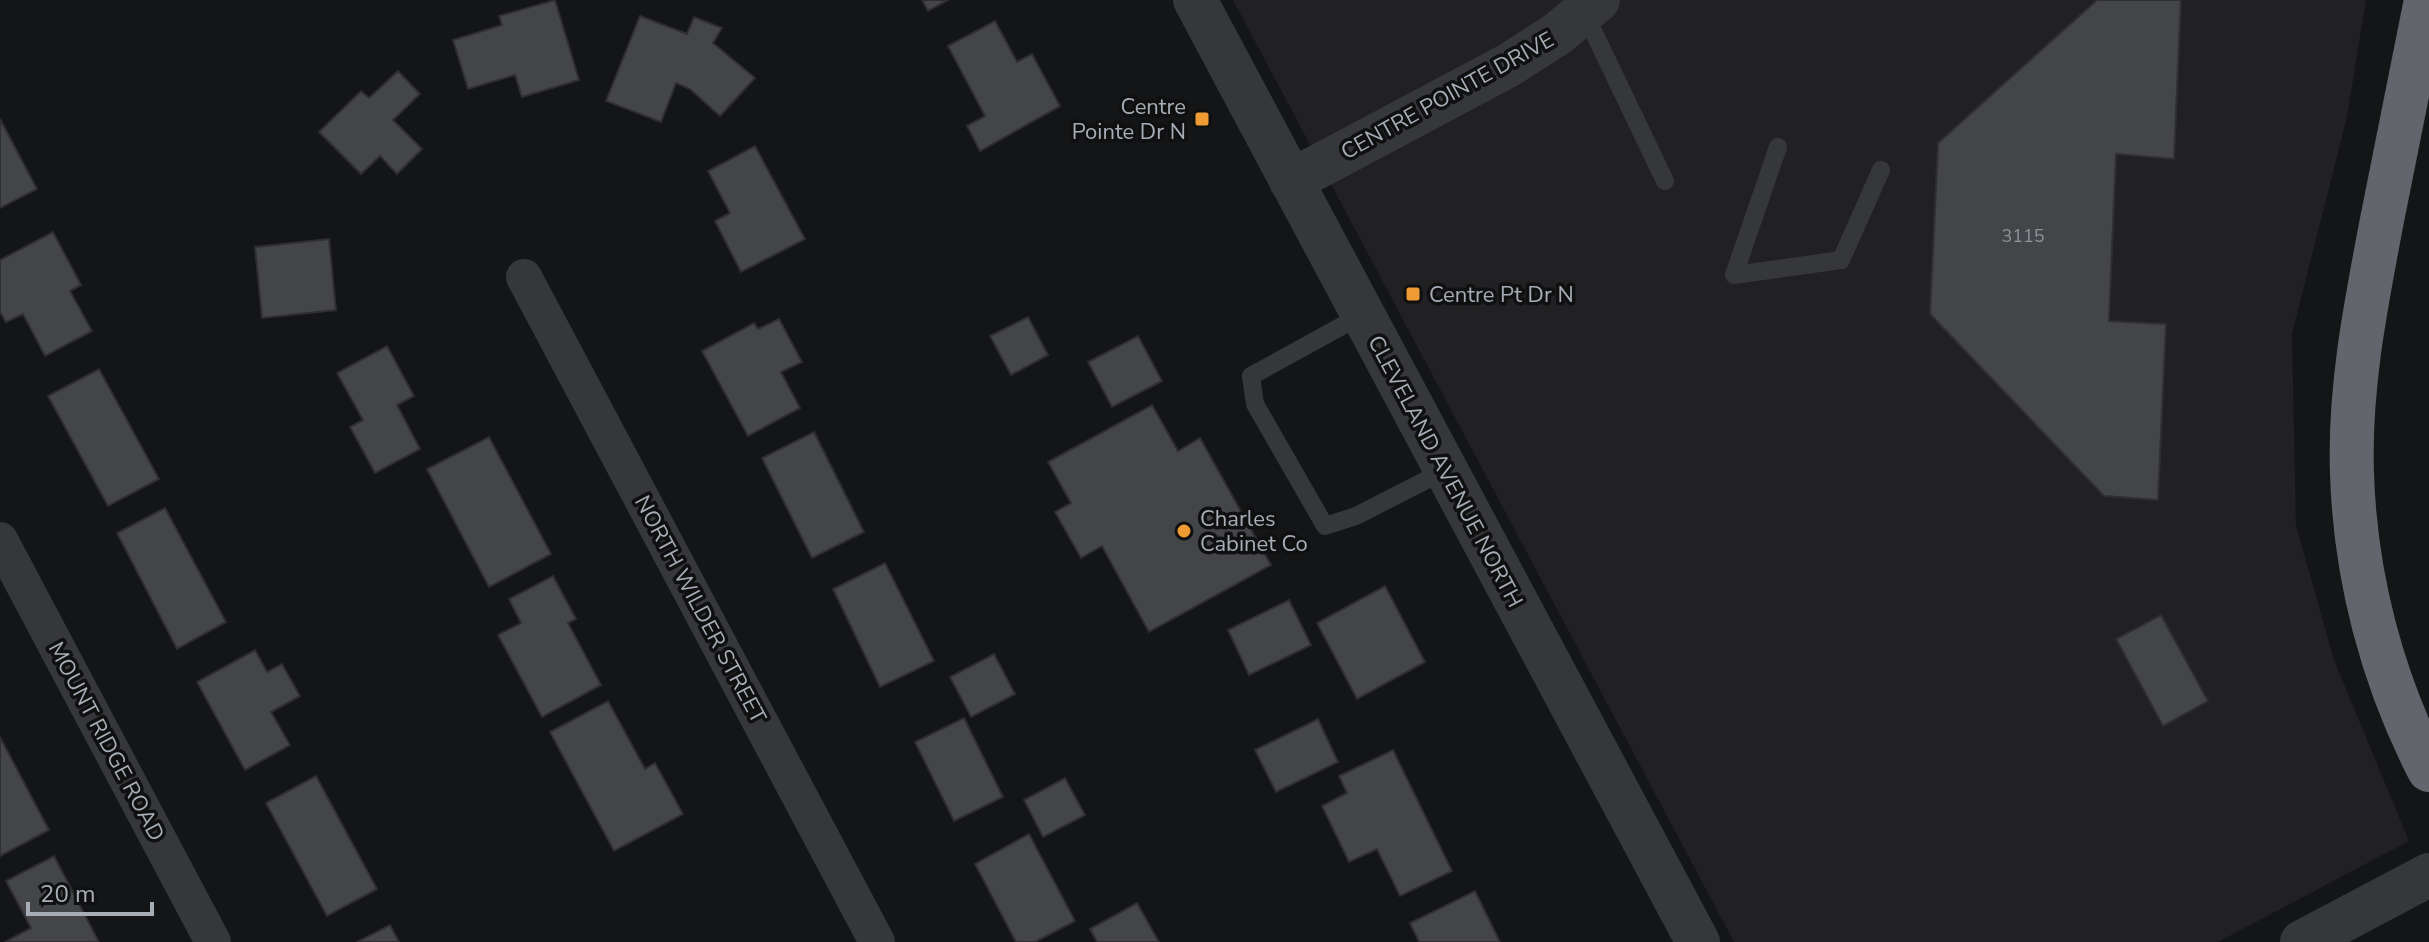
<svg xmlns="http://www.w3.org/2000/svg" width="2429" height="942" viewBox="0 0 2429 942" font-family="'Nunito Sans',sans-serif">
<style>
.built{fill:#212123}
.building{fill:#434549;stroke:#2f2f32;stroke-width:2}
.lines{fill:none;stroke-linecap:round;stroke-linejoin:round}
.service{stroke:#36373b;stroke-width:18}
.minor{stroke:#36373b;stroke-width:36}
.tertiary{stroke:#36373b;stroke-width:44}
.motorway{stroke:#62666c;stroke-width:44}
.poi-dot{fill:#ef9b34;stroke:#101011;stroke-width:3}
.labels{text-anchor:middle;stroke-width:7;stroke-linejoin:round;paint-order:stroke}
.number-label{font-size:18px;fill:#8d939b}
.street-label{font-size:22px;fill:#a6adb6;stroke:#101011}
.poi-label{font-size:22px;fill:#a6adb6;stroke:#101011;text-anchor:start}
</style>
<rect width="100%" height="100%" fill="#141516"/>
<!-- built -->
<path class="built" d="M 1233,0 L 2366,0 L 2347,117 L 2292,334 L 2296,526 L 2334,660 L 2409,841 L 2218,942 L 1734,942 Z"/>
<!-- building -->
<g class="building">
<path d="M 555,0 L 579,80 L 522,97 L 515,75 L 468,89 L 453,40 L 502,25 L 499,16 Z"/>
<path d="M 922,0 L 948,0 L 928,11 Z"/>
<path d="M 2097,0 L 2181,0 L 2174,159 L 2116,154 L 2109,321 L 2166,324 L 2158,500 L 2104,496 L 1930,314 L 1938,143 Z"/>
<path d="M 640,16 L 687,34 L 694,17 L 722,28 L 713,43 L 755,78 L 720,116 L 690,89 L 676,83 L 661,122 L 606,101 Z"/>
<path d="M 995,21 L 1017,62 L 1032,54 L 1060,106 L 980,151 L 967,126 L 985,116 L 948,46 Z"/>
<path d="M 398,71 L 420,94 L 393,120 L 422,149 L 397,174 L 380,156 L 361,174 L 319,132 L 361,91 L 369,98 Z"/>
<path d="M 0,119 L 37,189 L 0,208 Z"/>
<path d="M 755,146 L 805,239 L 741,272 L 715,221 L 730,213 L 708,171 Z"/>
<path d="M 53,232 L 81,285 L 70,291 L 92,331 L 45,356 L 23,314 L 6,322 L 0,312 L 0,260 Z"/>
<path d="M 329,239 L 336,310 L 262,318 L 255,247 Z"/>
<path d="M 1028,317 L 1048,355 L 1011,375 L 990,336 Z"/>
<path d="M 779,319 L 802,362 L 781,372 L 800,408 L 748,436 L 702,351 L 754,323 L 758,329 Z"/>
<path d="M 1138,336 L 1162,381 L 1112,407 L 1088,362 Z"/>
<path d="M 387,346 L 414,396 L 397,405 L 420,449 L 375,473 L 350,427 L 363,420 L 337,373 Z"/>
<path d="M 99,369 L 159,479 L 108,506 L 48,396 Z"/>
<path d="M 1152,405 L 1178,451 L 1200,438 L 1271,565 L 1149,632 L 1102,546 L 1081,558 L 1055,512 L 1071,503 L 1048,462 Z"/>
<path d="M 814,432 L 864,532 L 812,558 L 762,458 Z"/>
<path d="M 489,437 L 551,554 L 489,587 L 427,469 Z"/>
<path d="M 165,508 L 226,622 L 177,649 L 117,533 Z"/>
<path d="M 885,563 L 934,661 L 880,687 L 833,589 Z"/>
<path d="M 553,576 L 576,619 L 568,623 L 601,685 L 542,717 L 498,635 L 521,623 L 509,599 Z"/>
<path d="M 1385,586 L 1425,662 L 1357,699 L 1317,623 Z"/>
<path d="M 1289,600 L 1311,645 L 1249,675 L 1228,630 Z"/>
<path d="M 2161,615 L 2208,701 L 2163,726 L 2116,639 Z"/>
<path d="M 255,650 L 267,672 L 282,664 L 300,696 L 271,712 L 290,745 L 245,770 L 197,682 Z"/>
<path d="M 994,654 L 1015,694 L 971,717 L 950,677 Z"/>
<path d="M 608,701 L 645,769 L 655,763 L 683,814 L 614,851 L 550,732 Z"/>
<path d="M 964,718 L 1003,797 L 954,821 L 915,742 Z"/>
<path d="M 1318,719 L 1338,762 L 1276,792 L 1255,750 Z"/>
<path d="M 0,737 L 49,830 L 0,856 Z"/>
<path d="M 1393,750 L 1452,871 L 1400,896 L 1377,849 L 1349,862 L 1322,806 L 1347,793 L 1339,776 Z"/>
<path d="M 316,776 L 377,889 L 327,916 L 266,803 Z"/>
<path d="M 1065,778 L 1085,815 L 1043,837 L 1024,800 Z"/>
<path d="M 1029,834 L 1075,921 L 1035,942 L 1016,942 L 975,864 Z"/>
<path d="M 54,856 L 99,942 L 5,942 L 31,928 L 6,881 Z"/>
<path d="M 1475,891 L 1500,942 L 1419,942 L 1410,923 Z"/>
<path d="M 1137,903 L 1159,942 L 1097,942 L 1090,929 Z"/>
<path d="M 390,925 L 399,942 L 357,942 Z"/>
</g>
<g class="lines">
<!-- service -->
<g class="service">
<path d="M 1583,10 L 1665,181"/>
<path d="M 1778,147 L 1734,275 L 1841,260 L 1881,170"/>
<path d="M 1362,315 L 1251,376 L 1255,404 L 1325,526 L 1356,516 L 1446,470"/>
</g>
<!-- minor -->
<g class="minor">
<path d="M 524,277 L 877,942"/>
<path d="M 0,540 L 213,942"/>
</g>
<!-- tertiary -->
<g class="tertiary">
<path d="M 1195,0 L 1698,942"/>
<path d="M 1291,181 L 1509,65 L 1557,34 L 1598,0"/>
<path d="M 2302,942 L 2429,875"/>
</g>
<!-- motorway -->
<path class="motorway" d="M 2426,0 C 2411,73 2397,147 2382,220 C 2366,304 2349,388 2352,473 C 2355,576 2382,679 2429,770"/>
</g>
<!-- markers -->
<g class="poi-dot">
<rect x="1194" y="111" width="16" height="16" rx="4"/>
<rect x="1405" y="286" width="16" height="16" rx="4"/>
<circle cx="1184" cy="531" r="8"/>
</g>
<g class="labels">
<!-- number labels -->
<g class="number-label">
<text x="2023" y="242">3115</text>
</g>
<!-- street labels -->
<g class="street-label">
<text transform="translate(1447 95) rotate(-29)" y="8">CENTRE POINTE DRIVE</text>
<text transform="translate(1446 471) rotate(62)" y="8">CLEVELAND AVENUE NORTH</text>
<text transform="translate(701 609) rotate(62)" y="8">NORTH WILDER STREET</text>
<text transform="translate(107 741) rotate(62)" y="8">MOUNT RIDGE ROAD</text>
</g>
<!-- poi labels -->
<g class="poi-label">
<text x="1186" y="114" text-anchor="end">Centre<tspan x="1186" dy="25">Pointe Dr N</tspan></text>
<text x="1429" y="302">Centre Pt Dr N</text>
<text x="1200" y="526">Charles<tspan x="1200" dy="25">Cabinet Co</tspan></text>
</g>
</g>
<!-- scale -->
<path d="M28 902v12h124v-12" fill="none" stroke="#a6adb6" stroke-width="4"/>
<text x="40" y="902" font-size="24" fill="#a6adb6" stroke="#101011" stroke-width="6" paint-order="stroke">20 m</text>
</svg>
